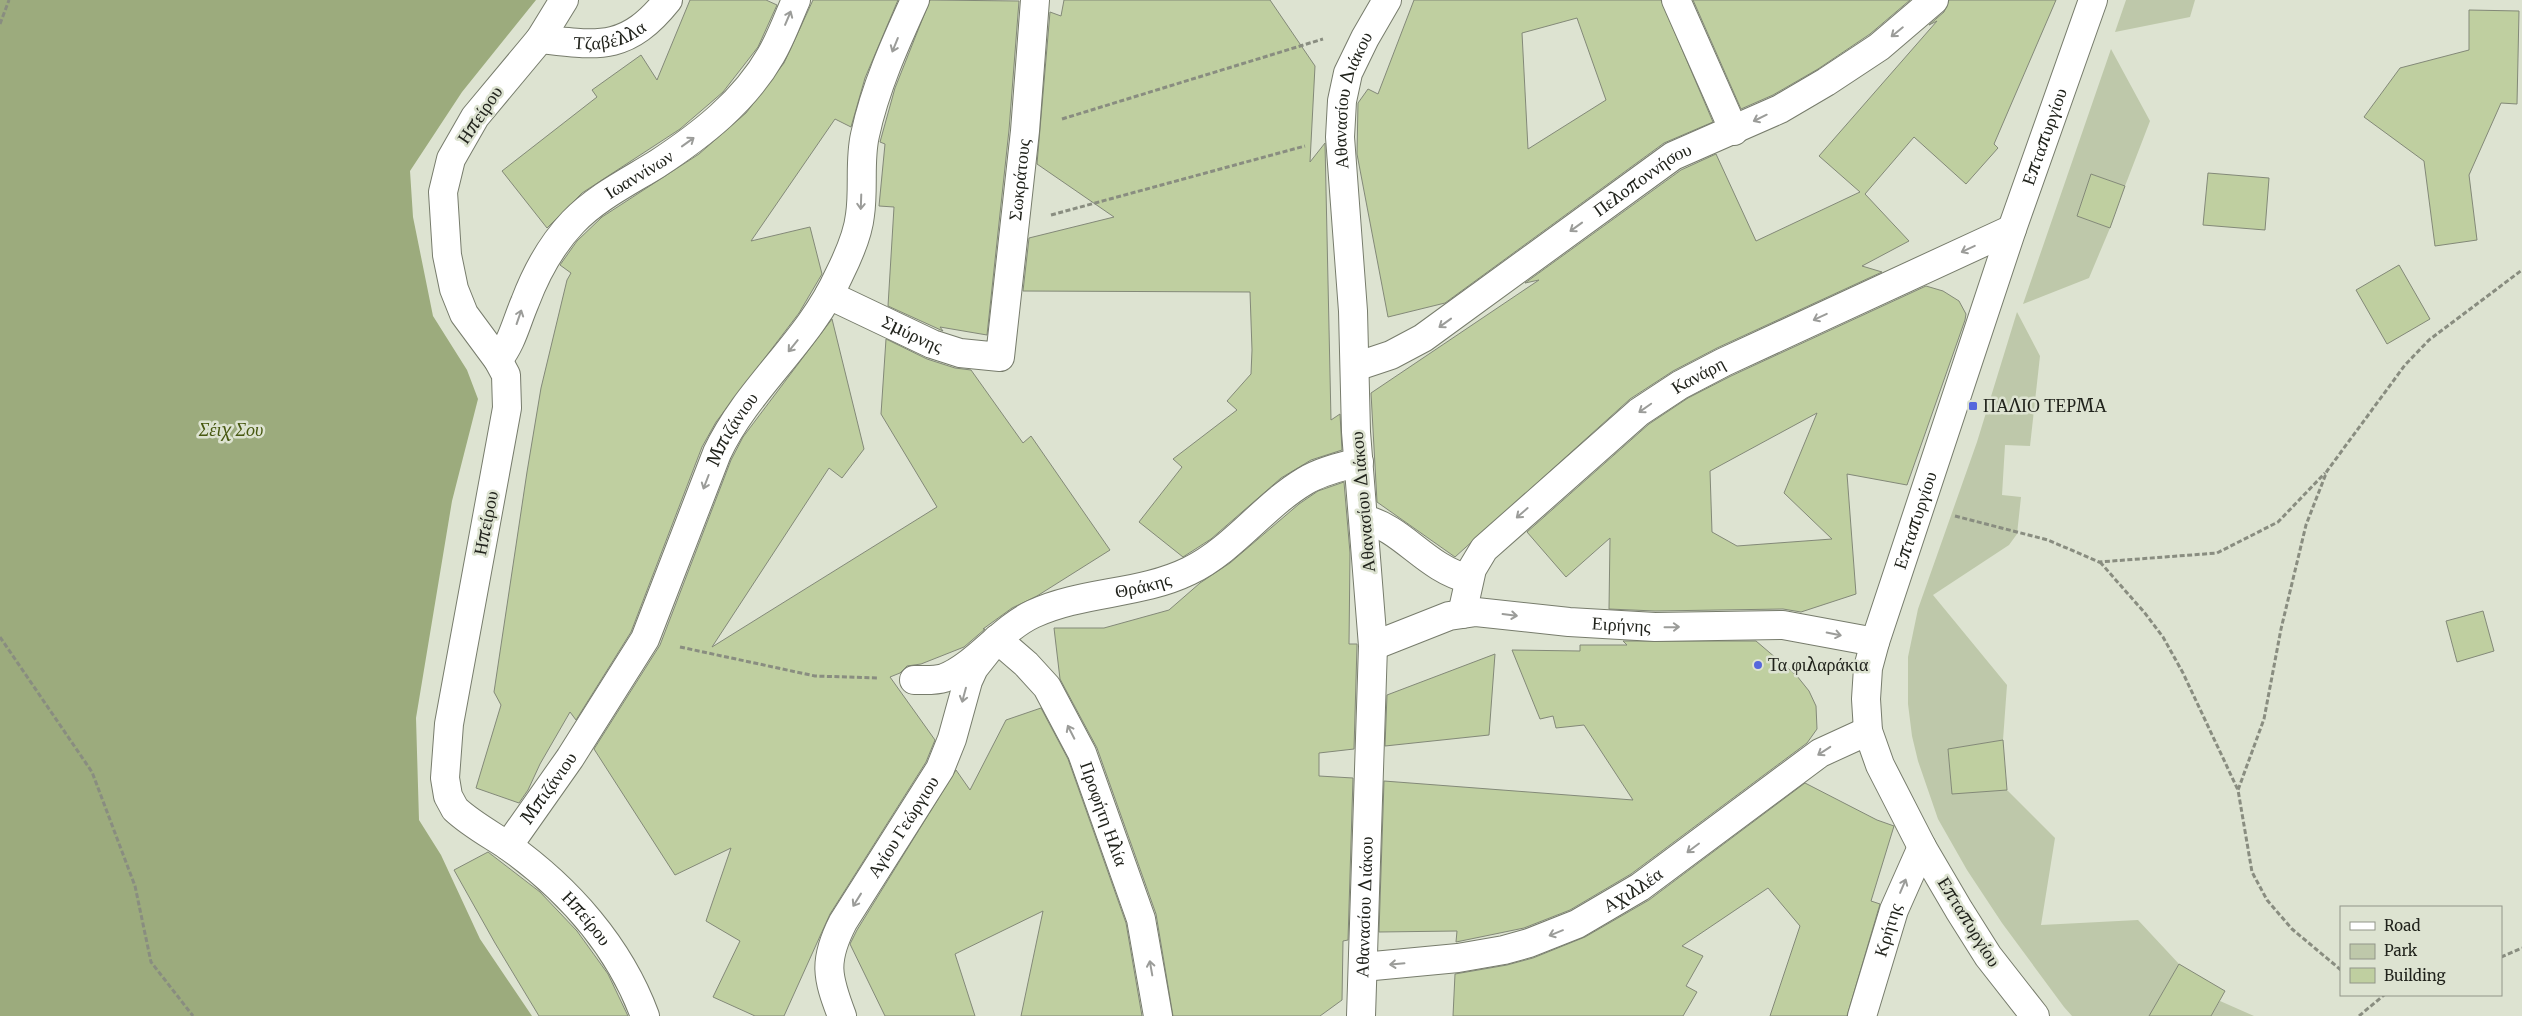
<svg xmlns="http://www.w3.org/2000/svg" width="2522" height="1016" viewBox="0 0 2522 1016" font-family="Merriweather,serif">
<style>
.green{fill:#bec8aa}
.forest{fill:#9cab7d}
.building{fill:#bfcfa0;stroke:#838978;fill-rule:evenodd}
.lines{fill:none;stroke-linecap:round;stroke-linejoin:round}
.minor-casing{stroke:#777c6c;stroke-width:30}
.major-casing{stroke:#777c6c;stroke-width:30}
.path{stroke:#898d80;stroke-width:3;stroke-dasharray:5 2.5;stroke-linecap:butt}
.minor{stroke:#fff;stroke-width:28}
.major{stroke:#fff;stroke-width:28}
.oneway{stroke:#9b9c99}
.poi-dot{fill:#5567dd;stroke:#dde3d1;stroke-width:2}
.labels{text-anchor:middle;stroke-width:5;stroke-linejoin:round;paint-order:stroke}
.street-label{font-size:18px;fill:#21231c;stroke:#dde3d1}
.poi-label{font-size:18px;fill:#21231c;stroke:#dde3d1;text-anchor:start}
.park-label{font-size:18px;font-style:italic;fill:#475810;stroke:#dde3d1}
</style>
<rect width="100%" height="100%" fill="#dde3d1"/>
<!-- green -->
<g class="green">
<path d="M 2126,0 L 2195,0 L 2190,17 L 2115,32 Z"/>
<path d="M 2111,49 L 2150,121 L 2125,186 L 2091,174 L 2077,216 L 2110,228 L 2089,278 L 2023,304 Z"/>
<path d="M 2017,312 L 2040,356 L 2030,446 L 2005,445 L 2002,495 L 2021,497 L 2017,534 L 2009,545 L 1933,595 L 2007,685 L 2003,740 L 1948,749 L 1952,793 L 2007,790 L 2055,838 L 2041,925 L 2138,920 L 2179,964 L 2149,1016 L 2072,1016 L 2064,1007 L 2002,923 L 1967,870 L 1938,819 L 1918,761 L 1912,736 L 1908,704 L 1908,657 L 1918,609 L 1977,442 Z"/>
<path d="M 2220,1001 L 2254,1016 L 2211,1016 Z"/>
</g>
<!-- forest -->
<path class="forest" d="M 0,0 L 536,0 L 462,92 L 410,171 L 413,217 L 433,316 L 467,370 L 478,399 L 452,501 L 416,718 L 419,820 L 441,855 L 480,939 L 532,1016 L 0,1016 Z"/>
<!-- building -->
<g class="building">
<path d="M 690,0 L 766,0 L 777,5 L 758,47 L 723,92 L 680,129 L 582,193 L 547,228 L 502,171 L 597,97 L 592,90 L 641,55 L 657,80 Z"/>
<path d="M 813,0 L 898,0 L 865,78 L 851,127 L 835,119 L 751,241 L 810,227 L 822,274 L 799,313 L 716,422 L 702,447 L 631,632 L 576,720 L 570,712 L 540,764 L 528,790 L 519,803 L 476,788 L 501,705 L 494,692 L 527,472 L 541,388 L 567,280 L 571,273 L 560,265 L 577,241 L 602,217 L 699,154 L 746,113 L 784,63 Z"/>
<path d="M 930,0 L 1019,1 L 1009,130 L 987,335 L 940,327 L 943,331 L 888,306 L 894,207 L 879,206 L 885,144 L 880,142 L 895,88 Z"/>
<path d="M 1064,0 L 1270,0 L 1315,66 L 1310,162 L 1325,143 L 1331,420 L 1340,414 L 1342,450 L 1311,460 L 1281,478 L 1211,539 L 1183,557 L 1139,522 L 1182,467 L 1173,459 L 1237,410 L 1227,401 L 1251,374 L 1252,350 L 1250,292 L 1023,291 L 1029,238 L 1114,217 L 1037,164 L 1050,12 L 1061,16 Z"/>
<path d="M 1414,0 L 1661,0 L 1713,122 L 1664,143 L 1445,303 L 1388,317 L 1357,154 L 1358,103 L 1368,89 L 1378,94 ZM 1577,18 L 1606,100 L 1528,149 L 1522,33 Z"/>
<path d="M 1693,0 L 1910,0 L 1870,34 L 1818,69 L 1773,95 L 1741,109 Z"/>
<path d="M 1949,0 L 2056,0 L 1994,144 L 1998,148 L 1966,184 L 1914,137 L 1865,194 L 1909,241 L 1862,266 L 1882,272 L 1717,348 L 1673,371 L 1630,399 L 1455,557 L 1377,502 L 1371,393 L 1539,280 L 1525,283 L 1681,170 L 1716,154 L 1756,241 L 1860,192 L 1819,156 L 1937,21 L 1929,25 L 1944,12 Z"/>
<path d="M 2469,10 L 2519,11 L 2517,104 L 2501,103 L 2469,175 L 2477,240 L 2435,246 L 2424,161 L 2364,117 L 2400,68 L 2469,50 Z"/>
<path d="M 2208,173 L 2269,178 L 2265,230 L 2203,225 Z"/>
<path d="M 2091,174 L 2125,186 L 2110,228 L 2077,216 Z"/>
<path d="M 2399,265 L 2430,319 L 2387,344 L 2356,290 Z"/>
<path d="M 1926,286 L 1943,291 L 1959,301 L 1966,314 L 1965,320 L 1907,485 L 1847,474 L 1856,594 L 1801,612 L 1783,609 L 1655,611 L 1609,609 L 1610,538 L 1566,577 L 1527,532 L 1649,424 L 1688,398 L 1731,376 ZM 1817,413 L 1784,493 L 1832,539 L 1737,546 L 1712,532 L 1710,471 Z"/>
<path d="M 832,319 L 864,449 L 842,478 L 829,468 L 712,647 L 937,507 L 881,414 L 886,339 L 927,359 L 955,368 L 971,370 L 1023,443 L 1031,436 L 1110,550 L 1037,596 L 1012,608 L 983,629 L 985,629 L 964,647 L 921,664 L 907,666 L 900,673 L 890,677 L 935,740 L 926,762 L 830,914 L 784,1016 L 755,1016 L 713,997 L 740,941 L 706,921 L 731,848 L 675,875 L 594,749 L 660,645 L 731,460 L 743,437 Z"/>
<path d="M 1344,482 L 1350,553 L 1349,644 L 1357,644 L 1357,646 L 1354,749 L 1319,753 L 1319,776 L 1353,778 L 1348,940 L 1343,941 L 1342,1000 L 1320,1016 L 1173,1016 L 1156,914 L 1097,748 L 1060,679 L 1054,628 L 1104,628 L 1169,610 L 1200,583 L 1230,563 L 1299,504 L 1318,491 Z"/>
<path d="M 2483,611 L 2494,651 L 2457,662 L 2446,621 Z"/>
<path d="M 1623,641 L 1756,641 L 1797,676 L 1809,691 L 1816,706 L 1817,729 L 1807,743 L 1631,874 L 1570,910 L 1524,928 L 1456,942 L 1457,931 L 1379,932 L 1384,781 L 1633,800 L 1584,725 L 1556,728 L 1553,716 L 1540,719 L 1512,650 L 1580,651 L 1580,645 L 1627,645 Z"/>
<path d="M 1495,654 L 1489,735 L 1385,746 L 1387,695 Z"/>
<path d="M 1041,708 L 1068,759 L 1126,923 L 1142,1016 L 1021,1016 L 1043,911 L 955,954 L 975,1016 L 885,1016 L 850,944 L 857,930 L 956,770 L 970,790 L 1006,720 Z"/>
<path d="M 2003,740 L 2007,790 L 1952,794 L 1948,749 Z"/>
<path d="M 1805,783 L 1877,820 L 1894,826 L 1871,901 L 1880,904 L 1847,1016 L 1770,1016 L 1800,926 L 1768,888 L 1682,946 L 1703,956 L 1686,986 L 1697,992 L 1683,1016 L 1453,1016 L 1455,974 L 1507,965 L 1533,958 L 1585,937 L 1649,900 Z"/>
<path d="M 488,852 L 540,892 L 577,931 L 608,974 L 628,1016 L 539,1016 L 495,943 L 454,870 Z"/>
<path d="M 2179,964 L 2225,991 L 2211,1016 L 2149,1016 Z"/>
</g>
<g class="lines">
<defs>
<g id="minor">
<path id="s1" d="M 564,0 L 540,39 L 475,117 L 451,159 L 443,192 L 447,255 L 454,289 L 464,314 L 498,360 L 506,375 L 507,408 L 449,724 L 445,778 L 448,796 L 455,809 C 471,824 490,834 508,846 C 568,889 619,946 645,1016"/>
<path d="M 1676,0 L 1734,131"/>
<path id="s2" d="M 540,39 C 600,46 627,51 668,0"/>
<path id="s3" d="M 829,295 L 932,344 L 960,353 L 1000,357 L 1025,131 L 1035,0"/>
<path id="s4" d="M 498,360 C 512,343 516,323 525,302 C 536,273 551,245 573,222 C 597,197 628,182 657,164 C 701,135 744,102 771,55 C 781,38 788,18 796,0"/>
<path id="s5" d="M 1355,367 L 1391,355 L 1423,338 L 1673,156 L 1780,109 L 1826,82 L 1879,47 L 1934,0"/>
<path d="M 1364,519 C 1404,529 1425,568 1469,579"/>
<path id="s6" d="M 1462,614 L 1472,569 L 1484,549 L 1639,412 L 1680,385 L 1724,362 L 2012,229"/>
<path id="s7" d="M 1373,646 L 1449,616 L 1476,612 L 1569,622 L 1655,627 L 1783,625 L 1875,642"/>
<path id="s8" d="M 914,680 C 924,680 935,681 944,678 C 974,667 1001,629 1033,614 C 1082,591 1140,595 1189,571 C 1234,549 1263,506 1305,481 C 1321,471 1341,467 1359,462"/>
<path id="s9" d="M 508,846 L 570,758 L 645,639 L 717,453 C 748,387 809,342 839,275 C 848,257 858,235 860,215 C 864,188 859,161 865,135 C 875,88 895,44 915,0"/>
<path id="s10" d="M 1363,967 L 1458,958 L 1504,950 L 1529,943 L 1577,924 L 1640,887 L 1820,753 L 1868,731"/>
<path id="s11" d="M 842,1016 C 827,977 823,961 843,922 L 940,769 L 952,739 L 968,681 L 974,668 L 997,639 L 1026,664 L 1047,687 L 1082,753 L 1141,919 L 1158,1016"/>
<path id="s12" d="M 1361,1016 L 1373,646 L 1356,432 L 1353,311 L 1340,137 L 1342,101 L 1348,73 L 1365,38 L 1387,0"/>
<path id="s13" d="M 1862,1016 L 1894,910 L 1922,847"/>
</g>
<g id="major">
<path id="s14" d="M 2035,1016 L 1988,956 L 1959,910 L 1922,847 L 1880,765 L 1868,731 L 1866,699 L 1868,668 L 1875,642 L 2012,229 L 2093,0"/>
</g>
</defs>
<!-- minor casing -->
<use href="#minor" class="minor-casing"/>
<!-- major casing -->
<use href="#major" class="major-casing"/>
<!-- path -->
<g class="path">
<path d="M 0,24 L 9,0"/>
<path d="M 1062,119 L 1323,39"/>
<path d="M 1051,215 L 1305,146"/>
<path d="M 1955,516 L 2048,540 L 2099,562 L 2217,553 L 2278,522 L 2325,473"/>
<path d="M 2100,562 L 2144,612 L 2163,637 L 2183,673 L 2238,790"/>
<path d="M 0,637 L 92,772 L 135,886 L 151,962 L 193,1016"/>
<path d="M 680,647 L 815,676 L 878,678"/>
<path d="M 2501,957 L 2522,948"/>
<path d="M 2341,970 L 2292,929 L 2267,900 L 2252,872 L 2238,790 L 2264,719 L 2281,629 L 2306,525 L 2327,471 L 2405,365 L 2429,340 L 2522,270"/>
<path d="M 2359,1016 L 2384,995"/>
</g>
<!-- minor -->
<use href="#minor" class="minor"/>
<!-- major -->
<use href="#major" class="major"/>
</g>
<!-- one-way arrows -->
<defs><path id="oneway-shaft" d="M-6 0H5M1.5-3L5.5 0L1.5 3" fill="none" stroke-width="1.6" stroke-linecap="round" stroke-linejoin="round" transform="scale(1.25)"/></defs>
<g class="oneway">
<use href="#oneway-shaft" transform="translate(788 18) rotate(-67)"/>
<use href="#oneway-shaft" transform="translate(1897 32) rotate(141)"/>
<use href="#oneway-shaft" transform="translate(895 45) rotate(112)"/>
<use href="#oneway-shaft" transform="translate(1760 118) rotate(154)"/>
<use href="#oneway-shaft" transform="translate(688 142) rotate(-36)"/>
<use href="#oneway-shaft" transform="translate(861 202) rotate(92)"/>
<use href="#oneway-shaft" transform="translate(1576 227) rotate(144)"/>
<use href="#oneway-shaft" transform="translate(1968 249) rotate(155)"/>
<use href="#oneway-shaft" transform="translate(519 317) rotate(-71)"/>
<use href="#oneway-shaft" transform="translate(1820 317) rotate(155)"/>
<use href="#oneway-shaft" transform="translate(1445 323) rotate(144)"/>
<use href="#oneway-shaft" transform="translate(793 346) rotate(129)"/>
<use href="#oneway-shaft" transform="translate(1645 408) rotate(145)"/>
<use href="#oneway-shaft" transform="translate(706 482) rotate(111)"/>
<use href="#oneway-shaft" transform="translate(1522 513) rotate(139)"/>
<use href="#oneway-shaft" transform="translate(1510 615) rotate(7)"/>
<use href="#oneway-shaft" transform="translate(1672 627) rotate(-1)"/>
<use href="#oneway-shaft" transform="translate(1834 634) rotate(11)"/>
<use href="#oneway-shaft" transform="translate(964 695) rotate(105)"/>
<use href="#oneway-shaft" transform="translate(1071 732) rotate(-117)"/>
<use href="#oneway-shaft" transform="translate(1824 751) rotate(147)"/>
<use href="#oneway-shaft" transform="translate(1693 848) rotate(143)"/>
<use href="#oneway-shaft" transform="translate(1903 886) rotate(-67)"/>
<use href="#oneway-shaft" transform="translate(857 900) rotate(122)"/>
<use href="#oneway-shaft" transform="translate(1556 933) rotate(158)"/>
<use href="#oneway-shaft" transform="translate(1397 964) rotate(175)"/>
<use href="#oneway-shaft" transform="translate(1151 968) rotate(-100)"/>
</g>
<!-- markers -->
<g class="poi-dot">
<rect x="1968" y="401" width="10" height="10" rx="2.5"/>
<circle cx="1758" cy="665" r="5"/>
</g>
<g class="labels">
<!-- street labels -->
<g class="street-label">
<text dy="6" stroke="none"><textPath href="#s2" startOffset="71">Τζαβέλλα</textPath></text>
<text dy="6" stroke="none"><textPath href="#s12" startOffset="919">Αθανασίου Διάκου</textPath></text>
<text transform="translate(480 115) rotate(-56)" y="6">Ηπείρου</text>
<text dy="6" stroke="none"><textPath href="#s14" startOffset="955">Επταπυργίου</textPath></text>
<text dy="6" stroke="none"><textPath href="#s4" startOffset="240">Ιωαννίνων</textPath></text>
<text dy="6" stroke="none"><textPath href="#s3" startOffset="362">Σωκράτους</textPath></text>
<text dy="6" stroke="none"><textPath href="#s5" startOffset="345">Πελοποννήσου</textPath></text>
<text dy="6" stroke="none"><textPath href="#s3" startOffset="92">Σμύρνης</textPath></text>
<text dy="6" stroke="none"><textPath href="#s6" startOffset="346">Κανάρη</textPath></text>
<text dy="6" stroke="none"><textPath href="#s9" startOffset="476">Μπιζάνιου</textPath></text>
<text transform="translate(1363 502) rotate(-95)" y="6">Αθανασίου Διάκου</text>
<text dy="6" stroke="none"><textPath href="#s14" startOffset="550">Επταπυργίου</textPath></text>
<text transform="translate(486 523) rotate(-79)" y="6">Ηπείρου</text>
<text dy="6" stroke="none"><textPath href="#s8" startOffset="254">Θράκης</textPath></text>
<text dy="6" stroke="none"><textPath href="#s7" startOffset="255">Ειρήνης</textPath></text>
<text dy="6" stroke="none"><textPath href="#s9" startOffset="71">Μπιζάνιου</textPath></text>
<text dy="6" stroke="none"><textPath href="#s11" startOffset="632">Προφήτη Ηλία</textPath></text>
<text dy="6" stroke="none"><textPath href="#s11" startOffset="211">Αγίου Γεώργιου</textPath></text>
<text dy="6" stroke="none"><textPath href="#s10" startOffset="285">Αχιλλέα</textPath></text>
<text dy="6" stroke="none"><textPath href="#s12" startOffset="109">Αθανασίου Διάκου</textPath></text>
<text dy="6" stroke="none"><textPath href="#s1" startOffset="1042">Ηπείρου</textPath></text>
<text transform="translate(1969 922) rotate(58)" y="6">Επταπυργίου</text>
<text dy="6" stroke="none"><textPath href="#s13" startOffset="90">Κρήτης</textPath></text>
</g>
<!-- poi labels -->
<g class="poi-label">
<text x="1983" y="412">ΠΑΛΙΟ ΤΕΡΜΑ</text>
<text x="1768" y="671">Τα φιλαράκια</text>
</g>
<!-- park labels -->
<g class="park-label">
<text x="231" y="436">Σέιχ Σου</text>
</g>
</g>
<!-- legend -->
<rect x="2340" y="906" width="162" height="90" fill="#dde3d1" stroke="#929689"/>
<rect x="2350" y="922" width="25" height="8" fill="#ffffff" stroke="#929689"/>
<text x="2384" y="931" font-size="15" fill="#21231c">Road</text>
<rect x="2350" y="944" width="25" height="15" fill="#bec8aa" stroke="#929689"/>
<text x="2384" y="956" font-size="15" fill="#21231c">Park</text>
<rect x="2350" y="968" width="25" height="15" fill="#bfcfa0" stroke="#929689"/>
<text x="2384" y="981" font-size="15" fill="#21231c">Building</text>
</svg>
